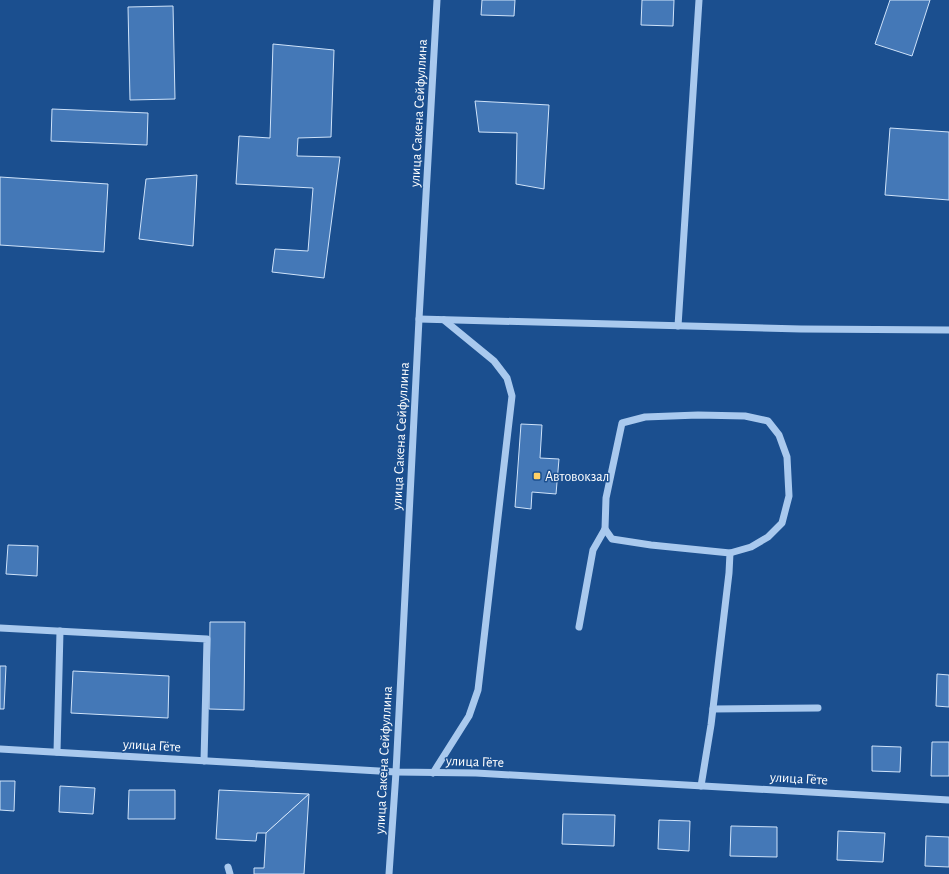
<svg xmlns="http://www.w3.org/2000/svg" width="949" height="874" viewBox="0 0 949 874" font-family="'Alegreya Sans',sans-serif">
<style>
.building{fill:#4478b7;stroke:#cfe3fa}
.lines{fill:none;stroke-linecap:round;stroke-linejoin:round}
.minor{stroke:#a9c9ee;stroke-width:7}
.poi-dot{fill:#ffd166;stroke:#1b4f8f;stroke-width:1.5}
.labels{text-anchor:middle;stroke-width:3;stroke-linejoin:round;paint-order:stroke}
.street-label{font-size:14px;fill:#fff;stroke:#1b4f8f}
.poi-label{font-size:14px;fill:#fff;stroke:#1b4f8f;text-anchor:start}
</style>
<rect width="100%" height="100%" fill="#1b4f8f"/>
<!-- building -->
<g class="building">
<path d="M 482,0 L 515,0 L 514,16 L 481,15 Z"/>
<path d="M 642,0 L 674,0 L 673,26 L 641,25 Z"/>
<path d="M 890,0 L 930,0 L 912,56 L 875,44 Z"/>
<path d="M 173,6 L 175,99 L 130,100 L 128,7 Z"/>
<path d="M 273,44 L 334,50 L 331,137 L 298,138 L 297,156 L 340,157 L 324,278 L 272,272 L 275,249 L 308,251 L 313,188 L 236,184 L 239,136 L 270,138 Z"/>
<path d="M 475,101 L 549,105 L 544,189 L 516,184 L 517,133 L 479,132 Z"/>
<path d="M 52,109 L 148,113 L 147,145 L 51,141 Z"/>
<path d="M 890,128 L 949,132 L 949,200 L 885,195 Z"/>
<path d="M 197,175 L 193,246 L 139,239 L 146,179 Z"/>
<path d="M 0,177 L 108,184 L 104,252 L 0,245 Z"/>
<path d="M 521,424 L 542,425 L 540,458 L 559,459 L 556,494 L 532,492 L 531,509 L 515,507 Z"/>
<path d="M 8,545 L 38,546 L 37,576 L 6,574 Z"/>
<path d="M 210,622 L 245,622 L 244,710 L 209,709 Z"/>
<path d="M 0,666 L 6,666 L 4,709 L 0,709 Z"/>
<path d="M 73,671 L 169,676 L 168,718 L 71,713 Z"/>
<path d="M 937,674 L 949,675 L 949,707 L 936,706 Z"/>
<path d="M 932,742 L 949,742 L 949,776 L 931,776 Z"/>
<path d="M 872,746 L 901,747 L 900,772 L 872,771 Z"/>
<path d="M 0,781 L 15,781 L 14,811 L 0,810 Z"/>
<path d="M 60,786 L 95,788 L 93,814 L 59,812 Z"/>
<path d="M 129,790 L 175,790 L 175,819 L 128,819 Z"/>
<path d="M 219,790 L 309,794 L 266,833 L 257,833 L 256,841 L 216,839 Z"/>
<path d="M 309,794 L 304,874 L 254,874 L 254,868 L 264,868 L 266,833 Z"/>
<path d="M 563,814 L 615,815 L 614,846 L 562,844 Z"/>
<path d="M 659,820 L 690,821 L 689,851 L 658,849 Z"/>
<path d="M 731,826 L 777,827 L 777,857 L 730,856 Z"/>
<path d="M 838,831 L 885,833 L 883,862 L 837,860 Z"/>
<path d="M 926,836 L 949,837 L 949,867 L 925,866 Z"/>
</g>
<g class="lines">
<!-- minor -->
<g class="minor">
<path d="M 419,319 L 801,329 L 949,330"/>
<path d="M 678,326 L 699,0"/>
<path d="M 605,529 L 612,539 L 651,545 L 730,553 L 729,573 L 711,725 L 701,786"/>
<path d="M 579,627 L 593,550 L 605,529 L 606,498 L 622,423 L 645,417 L 698,415 L 745,416 L 768,421 L 779,435 L 787,457 L 789,496 L 782,523 L 768,537 L 751,547 L 730,553"/>
<path d="M 0,628 L 207,639 L 204,761"/>
<path d="M 713,709 L 818,708"/>
<path d="M 0,749 L 396,772 L 476,773 L 949,800"/>
<path d="M 57,752 L 60,631"/>
<path d="M 433,773 L 469,716 L 478,690 L 512,396 L 507,378 L 494,361 L 444,320"/>
<path d="M 228,867 L 230,874"/>
<path d="M 389,874 L 396,772 L 419,319 L 437,0"/>
</g>
</g>
<!-- markers -->
<rect class="poi-dot" x="533" y="472" width="8" height="8" rx="2"/>
<g class="labels">
<!-- street labels -->
<g class="street-label">
<text transform="translate(418 113) rotate(-87)" y="5">улица Сакена Сейфуллина</text>
<text transform="translate(400 436) rotate(-87)" y="5">улица Сакена Сейфуллина</text>
<text transform="translate(152 745) rotate(3)" y="5">улица Гёте</text>
<text transform="translate(383 760) rotate(-87)" y="5">улица Сакена Сейфуллина</text>
<text transform="translate(475 761) rotate(2)" y="5">улица Гёте</text>
<text transform="translate(799 778) rotate(3)" y="5">улица Гёте</text>
</g>
<!-- poi labels -->
<g class="poi-label">
<text x="545" y="481">Автовокзал</text>
</g>
</g>
</svg>
